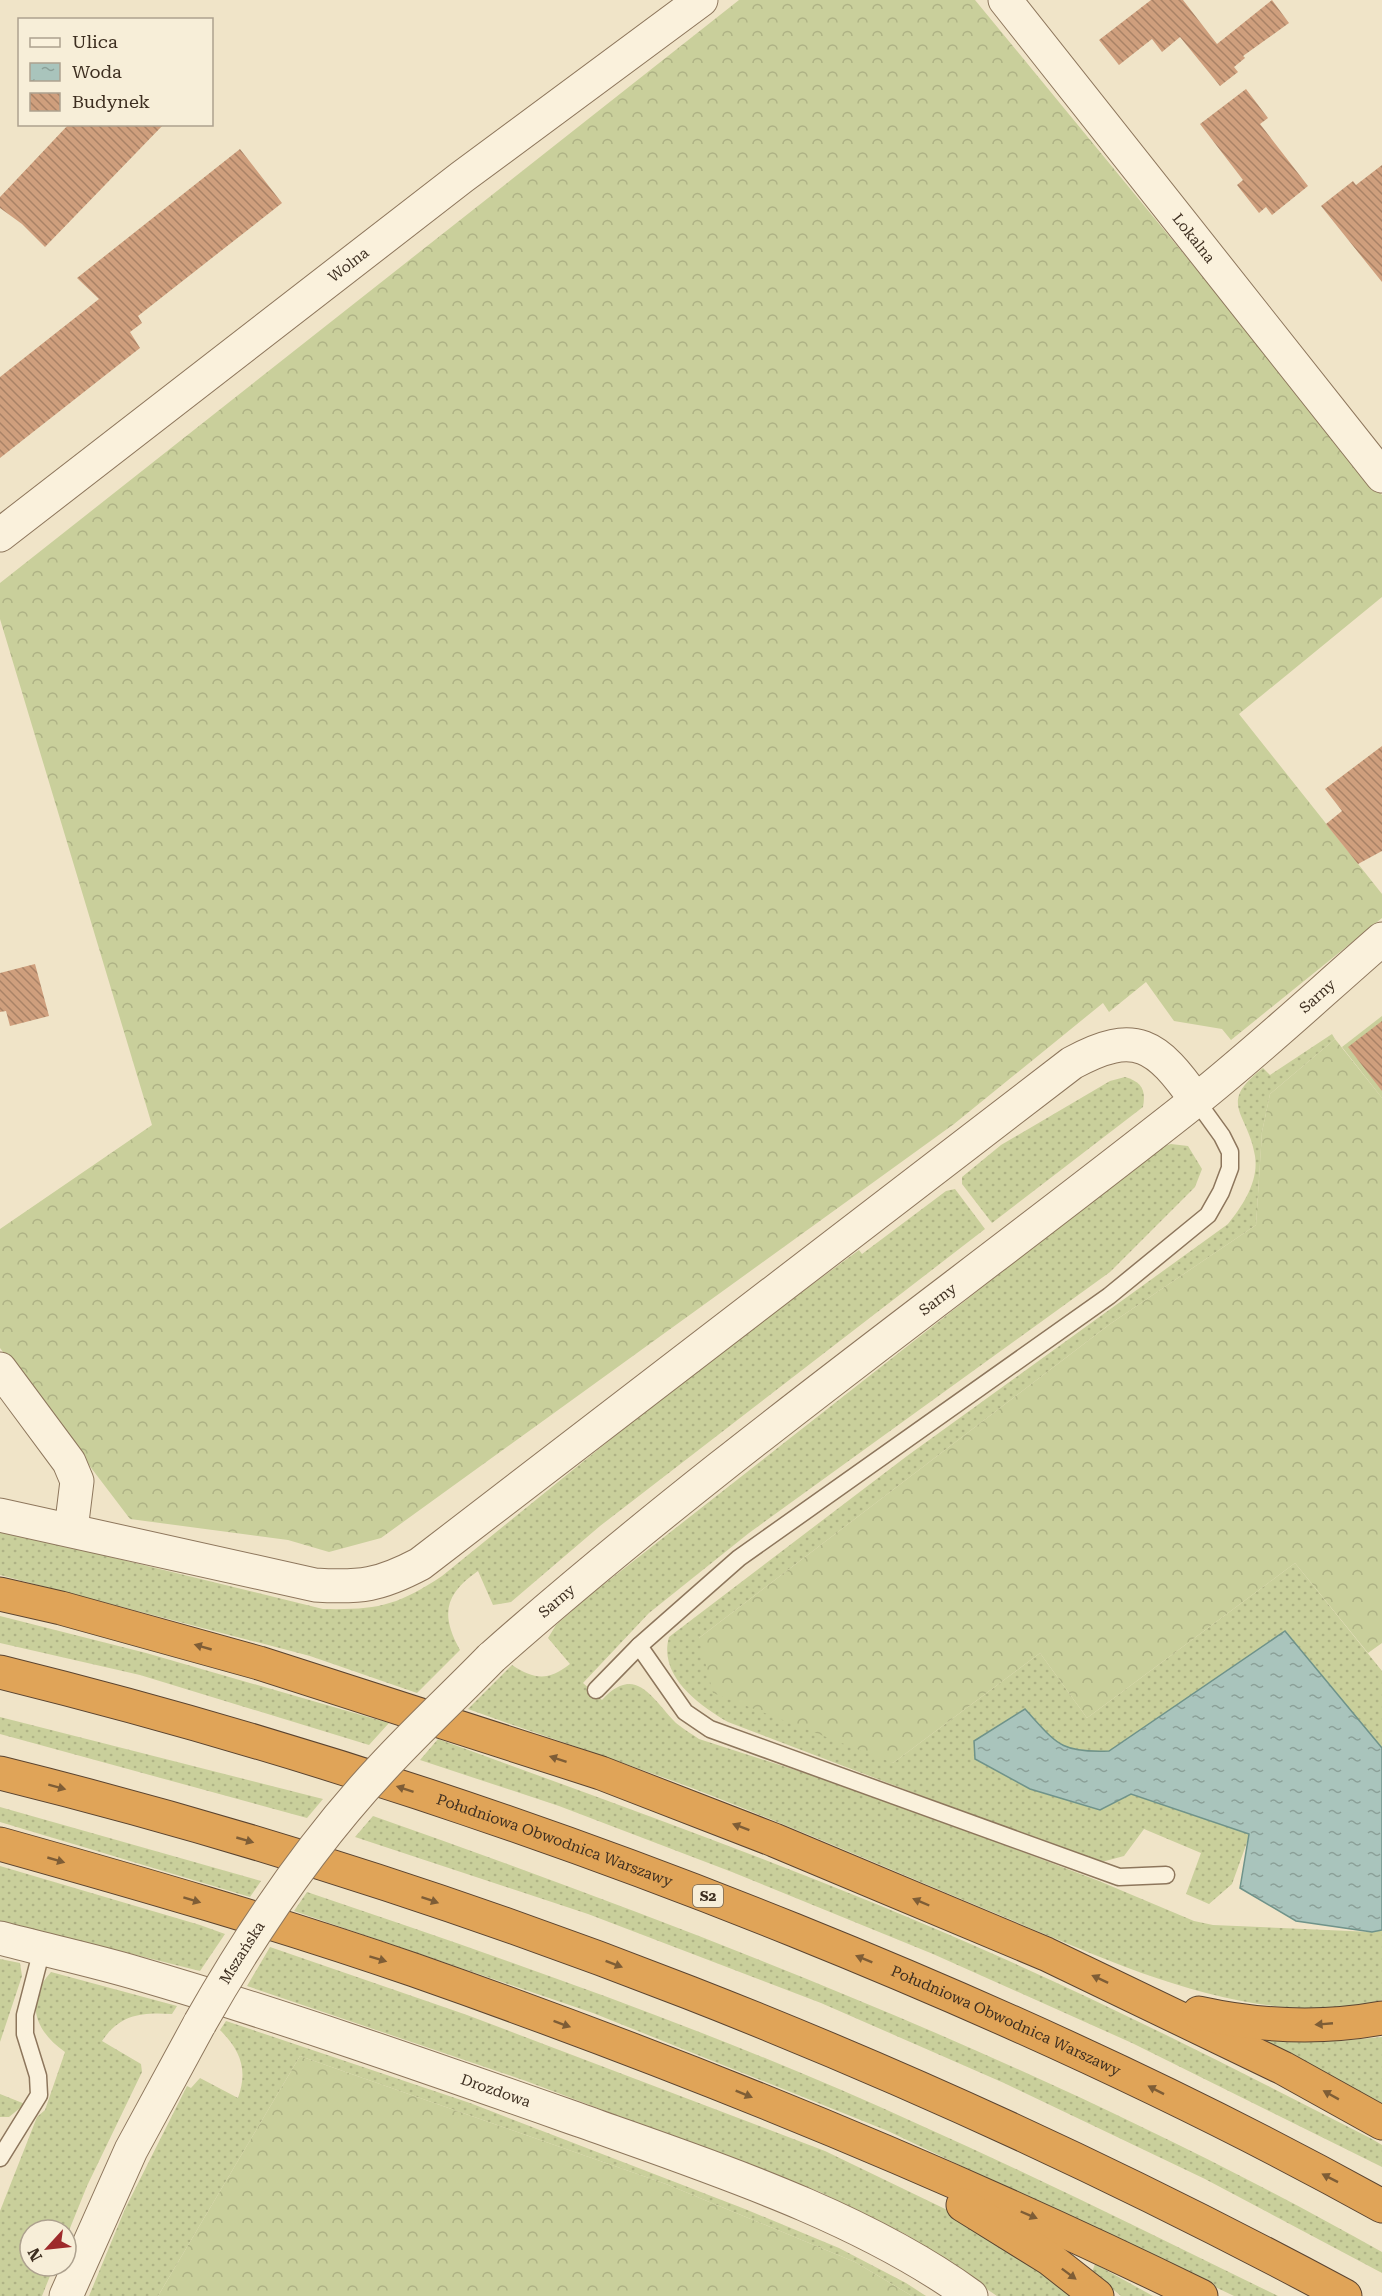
<svg xmlns="http://www.w3.org/2000/svg" width="1382" height="2296" viewBox="0 0 1382 2296" font-family="'Roboto Serif',serif">
<style>
.grass{fill:url(#grass-dots)}
.forest{fill:url(#forest-crowns)}
.park{fill:#c9cf9b}
.water{fill:url(#water-ripples);stroke:#6f938a;stroke-width:1.5}
.building{fill:url(#building-back-hatch)}
.lines{fill:none;stroke-linecap:round;stroke-linejoin:round}
.lane-casing{stroke:#8d765c;stroke-width:19}
.street-casing{stroke:#8d765c;stroke-width:35}
.highway-casing{stroke:#5b4430;stroke-width:35}
.lane{stroke:#faf1dc;stroke-width:16}
.street{stroke:#faf1dc;stroke-width:33}
.highway{stroke:#e0a458;stroke-width:33}
.street-bridge-casing{stroke:#8d765c;stroke-width:35;stroke-linecap:butt}
.street-bridge{stroke:#faf1dc;stroke-width:33}
.oneway{fill:#7e5d36}
.labels{text-anchor:middle;stroke-width:5;stroke-linejoin:round;paint-order:stroke}
.shield{fill:#f7eed8;stroke:#756857;stroke-width:1.5}
.shield-label{font-size:14px;font-weight:bold;fill:#3d2e20}
.street-label{font-size:15px;fill:#3d2e20;stroke:#f7eed8}
</style>
<defs>
<pattern id="grass-dots" width="8" height="8" patternUnits="userSpaceOnUse" patternTransform="scale(1.5)"><rect width="8" height="8" fill="#c9cf9b"/><path d="M2 2h.1M6 6h.1" fill="none" stroke="#aeb285" stroke-width="1.8" stroke-linecap="round"/></pattern>
<pattern id="forest-crowns" width="20" height="18" patternUnits="userSpaceOnUse" patternTransform="scale(1.5)"><rect width="20" height="18" fill="#c9cf9b"/><path d="M2 6a3 3 0 1 1 6 0M12 15a3 3 0 1 1 6 0" fill="none" stroke="#aeb285"/></pattern>
<pattern id="water-ripples" width="26" height="14" patternUnits="userSpaceOnUse" patternTransform="scale(1.5)"><rect width="26" height="14" fill="#a9c4bc"/><path d="M2 4q2-2 4 0t4 0M15 11q2-2 4 0t4 0" fill="none" stroke="#8ba098"/></pattern>
<pattern id="building-back-hatch" width="6" height="6" patternUnits="userSpaceOnUse" patternTransform="scale(1.5)"><rect width="6" height="6" fill="#cf9f7d"/><path d="M-1 5l2 2M0 0l6 6M5-1l2 2" fill="none" stroke="#a98266"/></pattern>
</defs>
<rect width="100%" height="100%" fill="#f0e4c8"/>
<!-- grass -->
<g class="grass">
<path d="M 1332,1034 L 1335,1039 L 1270,1094 L 1262,1132 L 1256,1225 L 1110,1324 L 699,1638 L 893,1763 L 1040,1653 L 1087,1718 L 1295,1563 L 1382,1671 L 1382,1748 L 1285,1631 L 1109,1751 C 1060,1753 1057,1744 1025,1709 L 1100,1810 L 1131,1794 L 1250,1834 L 1232,1884 L 1209,1904 L 1186,1894 L 1201,1853 L 1144,1829 L 1124,1856 L 1098,1863 L 728,1722 C 699,1705 658,1676 669,1637 L 907,1456 L 1228,1224 C 1243,1205 1259,1181 1255,1156 C 1248,1112 1216,1104 1263,1068 L 1270,1075 Z"/>
<path d="M 1125,1077 C 1142,1082 1146,1090 1143,1107 L 992,1223 L 962,1184 L 962,1177 L 1001,1145 L 1110,1081 Z"/>
<path d="M 1171,1144 L 1188,1146 L 1202,1169 L 1195,1187 L 1110,1272 L 749,1533 L 649,1613 L 583,1683 L 602,1700 C 636,1663 652,1699 676,1723 C 683,1729 692,1734 699,1739 L 873,1795 L 1099,1881 L 1194,1921 L 1213,1925 L 1372,1932 L 1382,1930 L 1382,2000 C 1250,2033 1105,1958 985,1909 C 896,1872 806,1833 715,1797 C 634,1765 550,1739 468,1709 L 512,1665 C 535,1680 548,1681 570,1664 L 548,1638 L 556,1625 L 589,1596 L 1161,1147 Z"/>
<path d="M 955,1189 L 985,1229 L 600,1526 L 511,1602 L 493,1605 L 478,1571 C 445,1594 440,1614 460,1650 L 417,1693 L 310,1656 L 0,1575 L 0,1530 L 323,1609 C 377,1610 397,1606 442,1576 L 700,1367 L 859,1250 L 862,1254 L 946,1191 Z"/>
<path d="M 0,1616 L 146,1653 L 389,1723 L 369,1745 L 140,1675 L 0,1643 Z"/>
<path d="M 0,1717 L 323,1799 L 307,1818 L 0,1734 Z"/>
<path d="M 438,1739 C 627,1808 817,1875 1000,1957 C 1126,2013 1249,2076 1372,2139 L 1382,2145 L 1382,2167 L 1132,2043 L 933,1954 L 732,1872 L 559,1806 L 420,1760 Z"/>
<path d="M 0,1807 L 261,1881 L 250,1897 L 0,1822 Z"/>
<path d="M 373,1816 C 719,1938 1062,2072 1382,2252 L 1382,2273 L 1205,2179 L 1004,2083 L 821,2003 L 588,1914 L 355,1837 Z"/>
<path d="M 0,1866 L 200,1925 L 225,1934 L 200,1971 L 0,1921 Z"/>
<path d="M 307,1892 C 514,1962 722,2034 920,2125 C 1041,2179 1159,2238 1278,2296 L 1234,2296 L 888,2131 L 593,2013 L 294,1911 Z"/>
<path d="M 270,1947 L 467,2015 L 825,2151 L 968,2220 L 1029,2261 L 1073,2296 L 997,2296 L 907,2235 L 820,2192 L 526,2081 L 247,1986 Z"/>
<path d="M 0,1959 L 20,1963 L 22,1976 L 0,2042 Z"/>
<path d="M 51,1972 L 177,2006 L 172,2014 C 142,2012 120,2014 102,2041 L 141,2064 L 142,2072 L 87,2186 L 66,2238 L 66,2230 L 30,2230 L 30,2266 L 54,2266 L 42,2296 L 0,2296 L 0,2211 L 37,2117 L 45,2110 L 65,2052 C 35,2031 24,2002 51,1972 Z"/>
<path d="M 226,2021 L 470,2103 L 745,2209 L 839,2248 L 906,2283 L 926,2296 L 912,2296 L 855,2262 L 666,2184 L 300,2056 L 158,2296 L 89,2296 L 125,2209 L 187,2086 L 191,2088 L 200,2078 L 238,2098 C 248,2070 241,2051 220,2030 Z"/>
<path d="M 1382,2037 L 1382,2112 L 1264,2045 L 1267,2040 L 1338,2041 Z"/>
<path d="M 0,2094 L 25,2104 L 9,2117 L 0,2117 Z"/>
<path d="M 1095,2264 L 1153,2296 L 1121,2296 L 1092,2272 Z"/>
</g>
<!-- forest -->
<g class="forest">
<path d="M 739,0 L 975,0 L 1382,495 L 1382,597 L 1239,714 L 1382,894 L 1382,918 L 1231,1040 L 1222,1029 L 1174,1021 L 1146,982 L 1109,1012 L 1103,1003 L 954,1124 L 381,1538 L 329,1552 L 288,1540 L 130,1519 L 0,1348 L 0,1229 L 152,1125 L 0,619 L 0,583 Z"/>
<path d="M 1335,1039 L 1382,1098 L 1382,1643 L 1368,1653 L 1295,1563 L 1087,1718 L 1040,1653 L 893,1763 L 713,1693 L 699,1638 L 1110,1324 L 1256,1225 L 1262,1132 L 1270,1094 Z"/>
<path d="M 300,2056 L 666,2184 L 855,2262 L 912,2296 L 158,2296 Z"/>
</g>
<!-- park -->
<path class="park" d="M 1382,1016 L 1382,1098 L 1342,1047 Z"/>
<!-- water -->
<path class="water" d="M 1285,1631 L 1382,1748 L 1382,1930 L 1372,1932 L 1296,1921 L 1240,1888 L 1249,1834 L 1131,1794 L 1100,1810 L 1030,1789 L 975,1759 L 974,1741 L 1025,1709 C 1057,1744 1060,1753 1109,1751 Z"/>
<!-- building -->
<g class="building">
<path d="M 1151,0 L 1183,0 L 1217,44 L 1272,0 L 1289,23 L 1243,56 L 1245,58 L 1234,67 L 1238,72 L 1220,86 L 1180,37 L 1162,52 L 1152,39 L 1119,65 L 1099,40 Z"/>
<path d="M 1246,89 L 1268,118 L 1260,124 L 1308,186 L 1272,215 L 1266,207 L 1259,213 L 1237,185 L 1243,180 L 1200,124 Z"/>
<path d="M 69,124 L 164,124 L 45,247 L 22,224 L 0,208 L 0,197 Z"/>
<path d="M 240,149 L 282,203 L 138,316 L 142,323 L 130,332 L 140,348 L 0,458 L 0,377 L 99,299 L 77,278 Z"/>
<path d="M 1382,165 L 1382,282 L 1321,206 L 1353,181 L 1356,185 Z"/>
<path d="M 1382,746 L 1382,851 L 1358,864 L 1326,824 L 1342,811 L 1325,789 Z"/>
<path d="M 35,964 L 49,1016 L 10,1026 L 6,1011 L 0,1012 L 0,973 Z"/>
<path d="M 1382,1021 L 1382,1091 L 1348,1047 Z"/>
</g>
<g class="lines">
<defs>
<g id="lane">
<path d="M 639,1646 L 685,1712 L 710,1729 L 1119,1877 L 1166,1875"/>
<path d="M 596,1690 L 639,1646 L 739,1558 L 1109,1296 L 1208,1215 L 1221,1192 L 1230,1168 L 1230,1152 L 1222,1136 L 1196,1100"/>
<path d="M 0,2158 L 39,2095 L 38,2076 L 25,2034 L 25,2015 L 42,1949"/>
</g>
<g id="street">
<path id="s1" d="M 1005,0 L 1382,476"/>
<path id="s2" d="M 0,535 L 462,177 L 701,0"/>
<path d="M 0,1369 L 69,1462 L 77,1481 L 71,1530"/>
<path d="M 0,1515 L 315,1585 C 361,1588 380,1585 420,1564 L 1072,1063 C 1136,1028 1157,1045 1196,1100"/>
<path id="s3" d="M 491,1658 C 715,1460 960,1287 1195,1101 C 1259,1050 1320,993 1382,939"/>
<path id="s4" d="M 0,1938 C 45,1950 92,1960 136,1973 C 287,2017 434,2069 582,2121 C 710,2167 860,2215 971,2296"/>
<path d="M 66,2296 L 131,2150 L 200,2023"/>
</g>
<g id="highway">
<path d="M 0,1594 L 61,1608 L 259,1663 L 601,1773 L 774,1840 L 1046,1954 L 1283,2068 L 1382,2123"/>
<path id="s5" d="M 0,1672 C 271,1739 536,1826 794,1930 C 995,2011 1193,2101 1382,2206"/>
<path d="M 0,1773 C 468,1889 921,2068 1345,2296"/>
<path d="M 0,1844 C 139,1883 278,1923 414,1970 C 682,2064 946,2171 1201,2296"/>
<path d="M 1199,2013 C 1258,2026 1322,2029 1382,2018"/>
<path d="M 963,2205 L 1050,2259 L 1097,2296"/>
</g>
</defs>
<!-- lane casing -->
<use href="#lane" class="lane-casing"/>
<!-- street casing -->
<use href="#street" class="street-casing"/>
<!-- highway casing -->
<use href="#highway" class="highway-casing"/>
<!-- lane -->
<use href="#lane" class="lane"/>
<!-- street -->
<use href="#street" class="street"/>
<!-- highway -->
<use href="#highway" class="highway"/>
<defs>
<g id="street-bridge">
<path id="s6" d="M 200,2023 C 251,1933 311,1844 382,1768 C 417,1730 455,1695 491,1658"/>
</g>
</defs>
<!-- street-bridge casing -->
<use href="#street-bridge" class="street-bridge-casing"/>
<!-- street-bridge -->
<use href="#street-bridge" class="street-bridge"/>
</g>
<!-- one-way arrows -->
<defs><path id="oneway-solid" d="M-6-.8H1V-3.2L6.5 0L1 3.2V.8H-6Z" transform="scale(1.5)"/></defs>
<g class="oneway">
<use href="#oneway-solid" transform="translate(203 1647) rotate(-164)"/>
<use href="#oneway-solid" transform="translate(558 1759) rotate(-162)"/>
<use href="#oneway-solid" transform="translate(57 1787) rotate(15)"/>
<use href="#oneway-solid" transform="translate(405 1789) rotate(-162)"/>
<use href="#oneway-solid" transform="translate(741 1827) rotate(-159)"/>
<use href="#oneway-solid" transform="translate(245 1840) rotate(16)"/>
<use href="#oneway-solid" transform="translate(56 1860) rotate(16)"/>
<use href="#oneway-solid" transform="translate(192 1900) rotate(17)"/>
<use href="#oneway-solid" transform="translate(430 1900) rotate(19)"/>
<use href="#oneway-solid" transform="translate(921 1902) rotate(-157)"/>
<use href="#oneway-solid" transform="translate(378 1959) rotate(17)"/>
<use href="#oneway-solid" transform="translate(864 1959) rotate(-158)"/>
<use href="#oneway-solid" transform="translate(614 1964) rotate(21)"/>
<use href="#oneway-solid" transform="translate(1100 1979) rotate(-155)"/>
<use href="#oneway-solid" transform="translate(562 2024) rotate(20)"/>
<use href="#oneway-solid" transform="translate(1324 2024) rotate(175)"/>
<use href="#oneway-solid" transform="translate(1156 2090) rotate(-153)"/>
<use href="#oneway-solid" transform="translate(744 2094) rotate(22)"/>
<use href="#oneway-solid" transform="translate(1331 2095) rotate(-151)"/>
<use href="#oneway-solid" transform="translate(1330 2178) rotate(-153)"/>
<use href="#oneway-solid" transform="translate(1029 2215) rotate(23)"/>
<use href="#oneway-solid" transform="translate(1069 2274) rotate(37)"/>
</g>
<g class="labels">
<!-- shield labels -->
<rect class="shield" x="693" y="1885" width="30" height="22" rx="4.5"/>
<g class="shield-label">
<text x="708" y="1901">S2</text>
</g>
<!-- street labels -->
<g class="street-label">
<text dy="5" stroke="none"><textPath href="#s1" startOffset="304">Lokalna</textPath></text>
<text dy="5" stroke="none"><textPath href="#s2" startOffset="441">Wolna</textPath></text>
<text dy="5" stroke="none"><textPath href="#s3" startOffset="1059">Sarny</textPath></text>
<text dy="5" stroke="none"><textPath href="#s3" startOffset="573">Sarny</textPath></text>
<text dy="5" stroke="none"><textPath href="#s3" startOffset="87">Sarny</textPath></text>
<text dy="5" stroke="none"><textPath href="#s5" startOffset="580">Południowa Obwodnica Warszawy</textPath></text>
<text dy="5" stroke="none"><textPath href="#s6" startOffset="82">Mszańska</textPath></text>
<text dy="5" stroke="none"><textPath href="#s5" startOffset="1066">Południowa Obwodnica Warszawy</textPath></text>
<text dy="5" stroke="none"><textPath href="#s4" startOffset="519">Drozdowa</textPath></text>
</g>
</g>
<!-- legend -->
<rect x="18" y="18" width="195" height="108" fill="#f7eed8" stroke="#ada18e" stroke-width="1.5"/>
<rect x="30" y="38" width="30" height="9" fill="#faf1dc" stroke="#ada18e" stroke-width="1.5"/>
<text x="72" y="48" font-size="18" fill="#3d2e20">Ulica</text>
<rect x="30" y="63" width="30" height="18" fill="url(#water-ripples)" stroke="#ada18e" stroke-width="1.5"/>
<text x="72" y="78" font-size="18" fill="#3d2e20">Woda</text>
<rect x="30" y="93" width="30" height="18" fill="url(#building-back-hatch)" stroke="#ada18e" stroke-width="1.5"/>
<text x="72" y="108" font-size="18" fill="#3d2e20">Budynek</text>
<!-- north arrow -->
<g transform="translate(48 2248) rotate(243)"><circle r="28" fill="#f7eed8" stroke="#ada18e" stroke-width="1.5"/>
<path d="M0-4.5L10 22L0 15L-10 22Z" fill="#9e2a2b"/>
<text y="-9" font-size="16" font-weight="bold" text-anchor="middle" fill="#3d2e20">N</text>
</g>
</svg>
